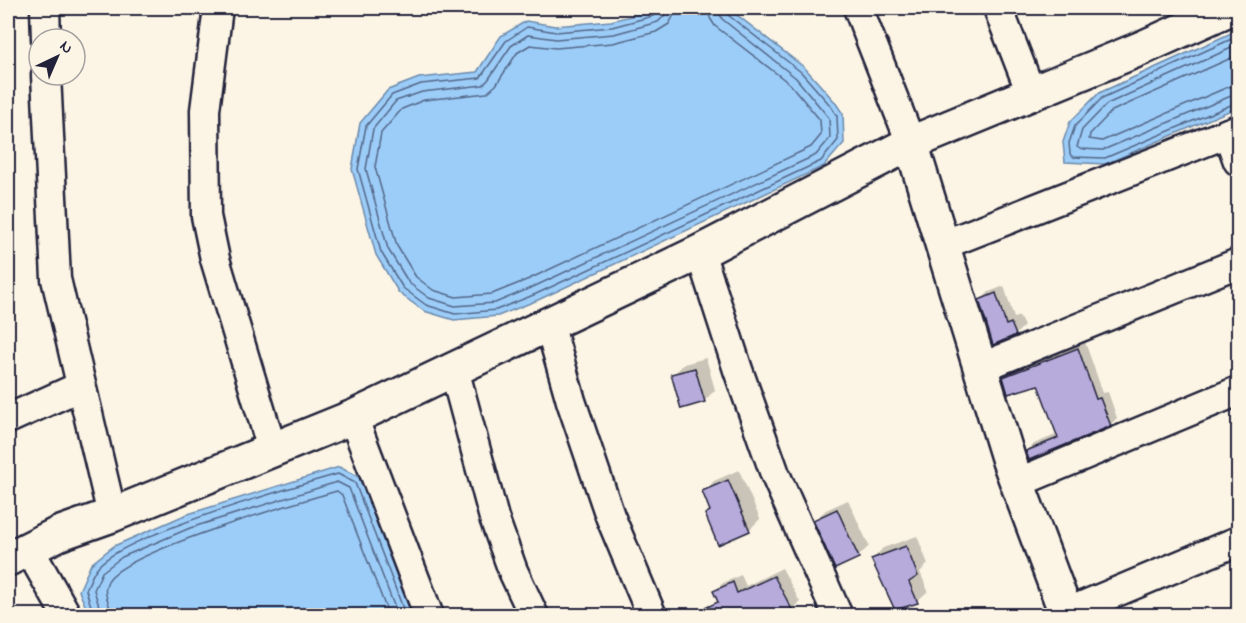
<svg xmlns="http://www.w3.org/2000/svg" width="1246" height="623" viewBox="0 0 1246 623" font-family="'Indie Flower',sans-serif">
<style>
.water{fill:#9ccdf8;stroke:#6b89ac;stroke-width:1.5}
.shadow{fill:#0003}
.lines{fill:none;stroke-linecap:round;stroke-linejoin:round}
.shore{stroke:#536687;stroke-width:1.5}
.building{fill:#b7abdc;stroke:#22223b;stroke-width:1.5}
.street-casing{stroke:#22223b;stroke-width:33}
.secondary-casing{stroke:#22223b;stroke-width:38}
.street{stroke:#fcf5e5;stroke-width:28}
.secondary{stroke:#fcf5e5;stroke-width:33}
</style>
<rect width="100%" height="100%" fill="#fcf5e5"/>
<filter id="ink" filterUnits="userSpaceOnUse"><feTurbulence type="fractalNoise" baseFrequency=".0167" numOctaves="2"/><feDisplacementMap in="SourceGraphic" scale="12" xChannelSelector="R" yChannelSelector="G"/><feConvolveMatrix kernelMatrix="1 2 1 2 8 2 1 2 1" color-interpolation-filters="sRGB"/></filter>
<g filter="url(#ink)">
<!-- water -->
<g class="water">
<path d="M 662,8 L 728,8 L 805,68 L 835,102 L 843,114 L 844,143 L 824,166 L 538,300 L 498,316 L 454,320 L 424,311 L 399,293 L 376,255 L 352,169 L 360,123 L 388,90 L 419,78 L 477,72 L 501,36 L 526,21 L 555,26 L 611,21 Z"/>
<path d="M 1238,30 L 1238,107 L 1105,164 L 1065,162 L 1063,142 L 1070,122 L 1099,93 Z"/>
<path d="M 339,467 L 359,477 L 413,615 L 89,615 L 79,591 L 91,564 L 114,546 L 185,515 Z"/>
</g>
<!-- shadow -->
<g class="shadow">
<path d="M 1004,286 L 1014,318 L 1019,316 L 1024,326 L 1016,334 L 994,343 L 981,300 L 989,292 Z"/>
<path d="M 1085,342 L 1103,393 L 1108,392 L 1117,418 L 1110,425 L 1027,451 L 1034,444 L 1058,434 L 1039,383 L 1004,377 L 1011,370 Z"/>
<path d="M 706,358 L 715,390 L 704,401 L 673,375 L 684,364 Z"/>
<path d="M 739,470 L 760,519 L 749,530 L 704,492 L 714,481 Z"/>
<path d="M 848,500 L 869,546 L 858,557 L 815,520 L 826,510 Z"/>
<path d="M 917,536 L 928,564 L 920,572 L 928,591 L 917,601 L 873,559 L 883,548 Z"/>
<path d="M 782,568 L 800,602 L 792,610 L 794,616 L 726,616 L 715,591 L 723,583 L 741,575 L 746,586 Z"/>
</g>
<g class="lines">
<!-- shore -->
<g class="shore">
<path d="M 658,8 L 657,12 L 653,16 L 612,27 L 556,32 L 527,27 L 506,41 L 480,78 L 421,84 L 392,95 L 366,126 L 358,169 L 381,252 L 403,288 L 426,305 L 455,314 L 496,310 L 536,294 L 821,161 L 838,140 L 837,116 L 830,105 L 801,72 L 728,15 L 725,8"/>
<path d="M 665,8 L 664,16 L 658,22 L 614,34 L 556,39 L 528,35 L 511,46 L 488,80 L 483,85 L 422,92 L 396,101 L 373,129 L 366,169 L 388,249 L 409,283 L 429,298 L 455,306 L 495,303 L 533,287 L 816,155 L 830,138 L 829,118 L 796,78 L 722,19 L 718,8"/>
<path d="M 674,8 L 674,15 L 669,24 L 656,32 L 613,43 L 556,48 L 530,45 L 517,53 L 496,85 L 487,93 L 424,100 L 402,109 L 381,133 L 375,167 L 397,246 L 416,277 L 433,290 L 456,297 L 492,294 L 529,279 L 811,147 L 821,135 L 820,120 L 790,84 L 715,26 L 710,18 L 709,8"/>
<path d="M 1238,36 L 1102,98 L 1075,126 L 1069,143 L 1070,154 L 1073,157 L 1105,158 L 1238,102"/>
<path d="M 1238,45 L 1107,104 L 1082,130 L 1077,147 L 1080,149 L 1103,150 L 1231,96 L 1238,94"/>
<path d="M 1238,55 L 1112,111 L 1090,134 L 1089,139 L 1102,141 L 1228,87 L 1238,85"/>
<path d="M 94,616 L 86,590 C 89,583 92,575 96,569 C 118,536 293,487 338,474 L 355,483 L 406,616"/>
<path d="M 102,616 L 94,590 L 102,572 L 122,557 L 190,528 L 337,482 L 349,488 L 398,616"/>
<path d="M 111,616 C 111,602 101,594 108,581 C 124,552 298,502 337,491 L 342,495 L 389,616"/>
</g>
</g>
<!-- building -->
<g class="building">
<path d="M 996,293 L 1006,325 L 1011,323 L 1016,335 L 993,345 L 979,300 Z"/>
<path d="M 1078,348 L 1096,399 L 1100,398 L 1111,426 L 1029,460 L 1026,451 L 1058,438 L 1038,385 L 1008,394 L 1003,377 Z"/>
<path d="M 695,368 L 705,402 L 681,409 L 671,374 Z"/>
<path d="M 728,480 L 750,531 L 718,545 L 705,514 L 710,511 L 702,491 Z"/>
<path d="M 837,509 L 859,558 L 835,569 L 813,520 Z"/>
<path d="M 906,546 L 918,576 L 909,582 L 918,603 L 895,610 L 871,559 Z"/>
<path d="M 774,576 L 795,615 L 690,615 L 718,602 L 713,591 L 733,582 L 737,593 Z"/>
</g>
<g class="lines">
<defs>
<g id="street">
<path d="M 45,8 L 46,39"/>
<path d="M 218,8 L 205,110 L 206,216 L 215,259 L 272,449"/>
<path d="M 858,8 L 911,143"/>
<path d="M 998,8 L 1031,93"/>
<path d="M 46,75 L 56,279 L 112,515"/>
<path d="M 1228,133 L 1238,161"/>
<path d="M 943,245 L 1238,129"/>
<path d="M 700,252 L 738,370 L 775,474 L 838,616"/>
<path d="M 549,323 L 571,401 L 610,516 L 652,616"/>
<path d="M 980,368 L 1238,263"/>
<path d="M 454,369 L 494,518 L 513,571 L 534,616"/>
<path d="M 353,417 L 429,616"/>
<path d="M 8,419 L 81,386"/>
<path d="M 1017,483 L 1238,391"/>
<path d="M 29,549 L 67,616"/>
<path d="M 1066,613 L 1238,541"/>
</g>
<g id="secondary">
<path d="M 911,143 L 1142,48 L 1231,8"/>
<path d="M 8,559 L 58,534 L 112,515 L 358,415 L 700,252 L 911,143 L 1009,461 L 1067,616"/>
</g>
</defs>
<!-- street casing -->
<use href="#street" class="street-casing"/>
<!-- secondary casing -->
<use href="#secondary" class="secondary-casing"/>
<!-- street -->
<use href="#street" class="street"/>
<!-- secondary -->
<use href="#secondary" class="secondary"/>
</g>
</g>
<!-- margin -->
<rect width="1246" height="623" fill="none" stroke="#fcf5e5" stroke-width="30"/>
<rect x="15" y="15" width="1216" height="593" fill="none" stroke="#22223b" stroke-width="2" filter="url(#ink)"/>
<!-- north arrow -->
<g transform="translate(57 57) rotate(44)"><circle r="28" fill="#fcf5e5" stroke="#a5a1a1" stroke-width="1.5"/>
<path d="M0-4.5L10 22L0 15L-10 22Z" fill="#22223b"/>
<text y="-9" font-size="16" font-weight="bold" text-anchor="middle" fill="#22223b">N</text>
</g>
</svg>
